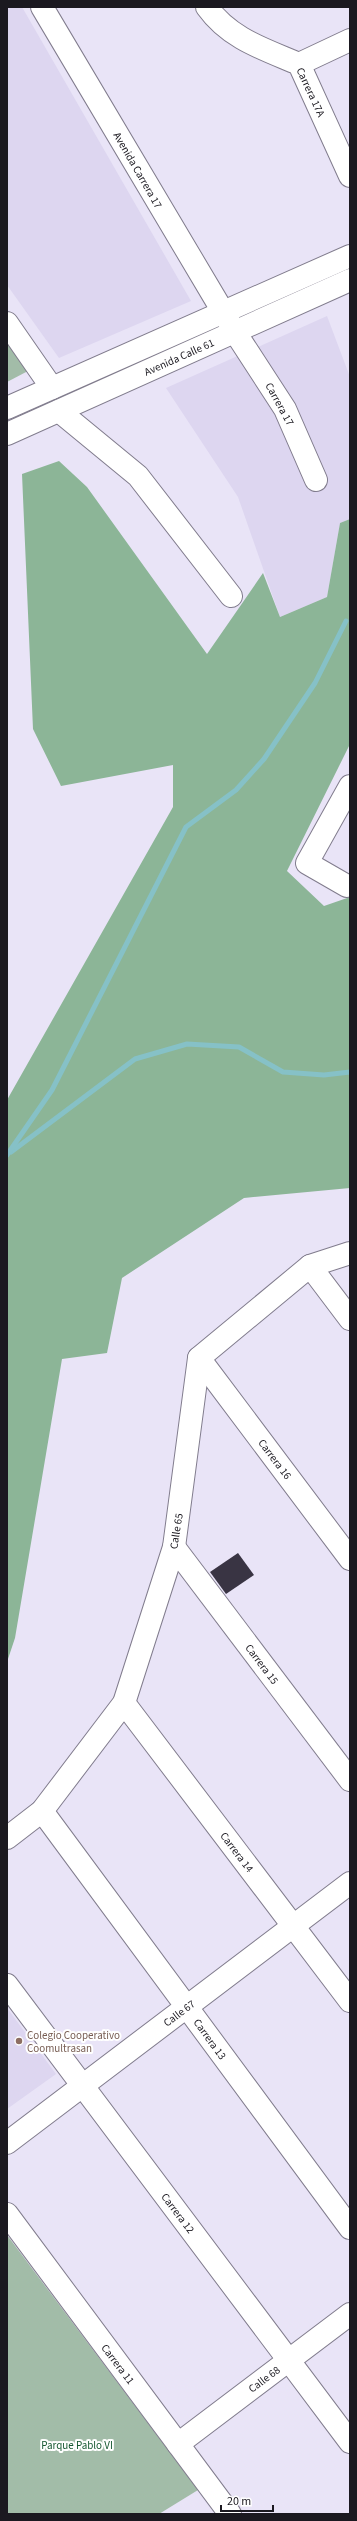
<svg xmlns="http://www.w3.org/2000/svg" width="357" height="2521" viewBox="0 0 357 2521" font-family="'Source Sans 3',sans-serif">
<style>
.built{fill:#ddd6f0}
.green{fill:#a2bca8}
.forest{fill:#8cb597}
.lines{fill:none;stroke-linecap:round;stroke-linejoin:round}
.stream{stroke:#86c1c7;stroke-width:5}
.building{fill:#393443}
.minor-casing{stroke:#817c8d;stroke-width:24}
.major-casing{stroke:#817c8d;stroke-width:24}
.minor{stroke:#fff;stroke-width:22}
.major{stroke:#fff;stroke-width:22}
.education-dot{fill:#8d6e63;stroke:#fff;stroke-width:1.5}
.labels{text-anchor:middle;stroke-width:4;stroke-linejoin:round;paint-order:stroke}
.street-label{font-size:11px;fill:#1b1920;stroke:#fff}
.education-label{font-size:11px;fill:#785e54;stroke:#fff;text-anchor:start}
.park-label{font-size:11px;fill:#165831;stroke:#fff}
</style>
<rect width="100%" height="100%" fill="#e9e4f7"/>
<!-- built -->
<g class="built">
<path d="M 7,7 L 22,7 L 191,301 L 59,358 L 7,285 Z"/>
<path d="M 327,316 L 350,377 L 350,519 L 340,523 L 327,597 L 280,617 L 238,497 L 166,388 Z"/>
<path d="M 7,2008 L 56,2074 L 7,2109 Z"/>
</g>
<!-- green -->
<g class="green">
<path d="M 7,339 L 28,371 L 7,382 Z"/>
<path d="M 7,2235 L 198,2490 L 159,2514 L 7,2514 Z"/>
</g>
<!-- forest -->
<path class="forest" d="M 59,461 L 87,487 L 207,654 L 263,573 L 280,617 L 327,597 L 340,523 L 350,519 L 350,744 L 287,871 L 324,906 L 350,897 L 350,1188 L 244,1198 L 122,1278 L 107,1353 L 62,1359 L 15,1638 L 7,1662 L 7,1100 L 173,807 L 173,765 L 61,786 L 33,729 L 22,474 Z"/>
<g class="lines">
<!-- stream -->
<g class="stream">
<path d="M 11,1152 L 135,1059 L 187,1044 L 239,1047 L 283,1072 L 324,1075 L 350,1072"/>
<path d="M 7,1155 L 52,1090 L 186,827 L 236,790 L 264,759 L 315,683 L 346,621"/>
</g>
</g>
<!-- building -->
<path class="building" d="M 238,1553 L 254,1575 L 226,1594 L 210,1572 Z"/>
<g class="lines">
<defs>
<g id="minor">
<path d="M 207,7 C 230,39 264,49 299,64 L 350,176"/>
<path d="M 299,64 L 350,40"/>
<path d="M 7,323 L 52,388"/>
<path d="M 235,332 L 285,409 L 316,480"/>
<path d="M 59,411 L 138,476 L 231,596"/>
<path d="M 347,886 L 307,863 L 350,786"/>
<path d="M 310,1266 L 350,1319"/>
<path d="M 199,1358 L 350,1559"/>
<path d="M 174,1547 L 350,1780"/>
<path d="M 124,1703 L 350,2001"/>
<path d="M 42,1811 L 350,2228"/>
<path d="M 7,1838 L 42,1811 L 124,1703 L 174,1547 L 199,1358 L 310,1266 L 350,1253"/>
<path d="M 7,1985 L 350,2442"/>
<path d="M 7,2143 L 350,1883"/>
<path d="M 7,2214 L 230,2514"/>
<path d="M 178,2444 L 350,2314"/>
</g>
<g id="major">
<path d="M 42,7 L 235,332"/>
<path d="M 7,408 L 350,256"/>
<path d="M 7,434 L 350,280"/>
</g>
</defs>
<!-- minor casing -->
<use href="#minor" class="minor-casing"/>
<!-- major casing -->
<use href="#major" class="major-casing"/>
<!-- minor -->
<use href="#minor" class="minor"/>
<!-- major -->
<use href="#major" class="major"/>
</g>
<!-- markers -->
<circle class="education-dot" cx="19" cy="2041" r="4"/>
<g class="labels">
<!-- street labels -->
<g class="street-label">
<text transform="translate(311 92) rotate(65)" y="4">Carrera 17A</text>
<text transform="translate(138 170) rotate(60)" y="4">Avenida Carrera 17</text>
<text transform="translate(179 357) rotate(-24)" y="4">Avenida Calle 61</text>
<text transform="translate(280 404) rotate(61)" y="4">Carrera 17</text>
<text transform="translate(275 1459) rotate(53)" y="4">Carrera 16</text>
<text transform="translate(176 1531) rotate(-81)" y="4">Calle 65</text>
<text transform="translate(262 1664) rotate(53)" y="4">Carrera 15</text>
<text transform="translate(237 1852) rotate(53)" y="4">Carrera 14</text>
<text transform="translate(179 2013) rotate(-37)" y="4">Calle 67</text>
<text transform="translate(210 2039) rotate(54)" y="4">Carrera 13</text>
<text transform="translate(178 2213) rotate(53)" y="4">Carrera 12</text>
<text transform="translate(118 2364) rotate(53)" y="4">Carrera 11</text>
<text transform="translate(264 2379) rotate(-37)" y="4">Calle 68</text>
</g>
<!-- education labels -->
<g class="education-label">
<text x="27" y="2039">Colegio Cooperativo<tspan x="27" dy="13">Coomultrasan</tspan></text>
</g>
<!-- park labels -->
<g class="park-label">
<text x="77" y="2449">Parque Pablo VI</text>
</g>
</g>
<!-- border -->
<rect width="357" height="2521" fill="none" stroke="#1b1920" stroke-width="16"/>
<!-- scale -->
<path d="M221 2505v6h52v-6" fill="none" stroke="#1b1920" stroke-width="2"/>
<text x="227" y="2505" font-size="12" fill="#1b1920" stroke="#ffffff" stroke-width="3" paint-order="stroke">20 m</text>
</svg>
